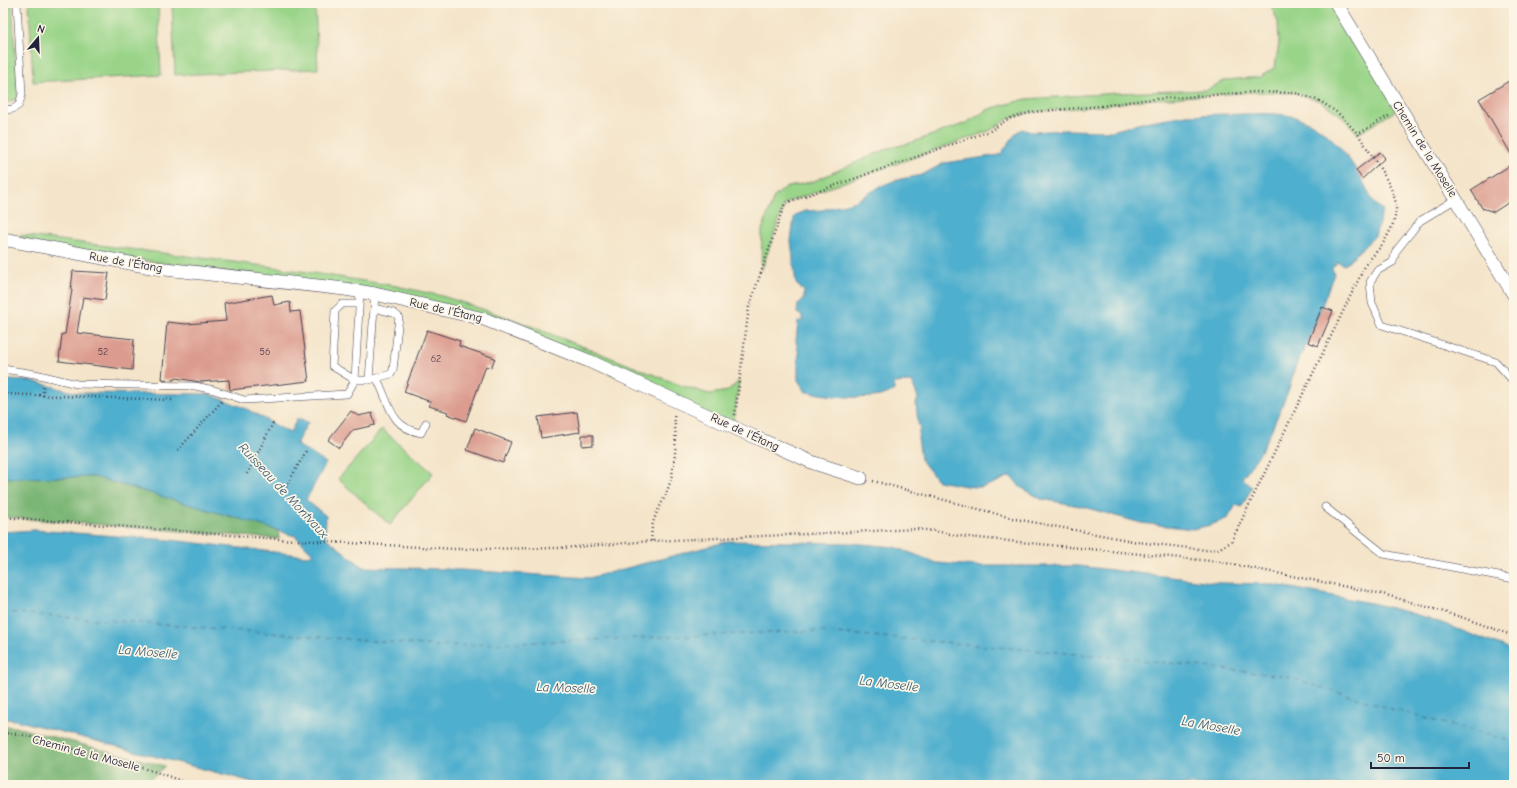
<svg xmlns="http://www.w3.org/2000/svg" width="1517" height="788" viewBox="0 0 1517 788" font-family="'Comic Neue',sans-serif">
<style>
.green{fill:#99d488;stroke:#5e7b62}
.forest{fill:#7ab674;stroke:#4e6c58}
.water{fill:#4fafce;stroke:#386884}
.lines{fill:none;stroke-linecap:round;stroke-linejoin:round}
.ferry{stroke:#345a76;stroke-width:1;stroke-dasharray:5 4;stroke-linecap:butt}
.building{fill:#db9b8e}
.service-casing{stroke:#423f50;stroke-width:8}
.minor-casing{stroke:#423f50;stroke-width:14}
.path{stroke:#423f50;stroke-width:2.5;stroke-dasharray:1 3;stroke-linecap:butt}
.service{stroke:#fff;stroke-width:7}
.minor{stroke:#fff;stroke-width:13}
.labels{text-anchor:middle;stroke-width:3.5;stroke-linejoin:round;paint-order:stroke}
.number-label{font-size:10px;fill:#504050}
.street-label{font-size:12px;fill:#22223b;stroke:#fcf5e5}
.water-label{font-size:13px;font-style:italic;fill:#345a76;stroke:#fcf5e5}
</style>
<rect width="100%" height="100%" fill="#fcf5e5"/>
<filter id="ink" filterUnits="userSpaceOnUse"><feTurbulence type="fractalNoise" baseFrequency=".025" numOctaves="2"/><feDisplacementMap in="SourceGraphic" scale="8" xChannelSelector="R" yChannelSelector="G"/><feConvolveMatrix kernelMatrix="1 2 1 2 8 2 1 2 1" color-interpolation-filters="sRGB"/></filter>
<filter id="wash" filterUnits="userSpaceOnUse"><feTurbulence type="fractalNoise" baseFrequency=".012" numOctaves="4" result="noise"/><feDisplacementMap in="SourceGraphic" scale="16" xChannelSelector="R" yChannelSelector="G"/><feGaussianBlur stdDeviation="0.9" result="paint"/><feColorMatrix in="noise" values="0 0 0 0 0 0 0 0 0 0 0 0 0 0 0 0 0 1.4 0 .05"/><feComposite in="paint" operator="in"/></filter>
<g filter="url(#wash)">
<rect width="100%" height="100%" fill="#f4e4c9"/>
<!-- green -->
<g class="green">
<path d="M 3,3 L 12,3 L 18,98 L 9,102 L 3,102 Z"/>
<path d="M 29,3 L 158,3 L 161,75 L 33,82 Z"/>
<path d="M 172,3 L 315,3 L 318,69 L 175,75 Z"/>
<path d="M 1270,3 L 1336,3 L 1400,108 L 1358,134 L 1338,113 L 1320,101 L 1296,93 L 1254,92 L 1142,100 L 1101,106 L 1032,112 L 1008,119 L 989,131 L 785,203 L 761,272 L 762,230 L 774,197 L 785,188 L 814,181 L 889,148 L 910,143 L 966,123 L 989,109 L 1026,99 L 1116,93 L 1206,90 L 1226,80 L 1260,77 L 1275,67 L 1279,43 L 1278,22 Z"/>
<path d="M 20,235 L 281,268 L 396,286 L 442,296 L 513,319 L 680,385 L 709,394 L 728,391 L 739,381 L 733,427 L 484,319 L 375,294 L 19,242 Z"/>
<path d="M 382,429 L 433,473 L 390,525 L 338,479 Z"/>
</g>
<!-- forest -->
<g class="forest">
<path d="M 3,452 L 278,527 L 279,539 L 3,517 Z"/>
<path d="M 3,726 L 15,727 L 165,766 L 144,785 L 3,785 Z"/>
</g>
<!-- water -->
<g class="water">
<path d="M 1227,114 C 1249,115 1273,111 1295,117 C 1325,125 1346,152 1361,178 C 1368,189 1371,204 1383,210 L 1375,236 L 1344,265 L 1338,262 L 1332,268 L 1334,274 L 1308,342 L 1294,369 L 1295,370 L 1287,394 L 1271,431 L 1260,453 L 1242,478 L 1252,487 L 1242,507 L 1236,505 L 1228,518 L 1211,525 L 1193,529 L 1141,523 L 1080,506 L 1041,499 L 1020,487 L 1011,476 C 1001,479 993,485 982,487 C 971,488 950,483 938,481 L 921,460 L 918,437 L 920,428 L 918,423 L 916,404 L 918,398 L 912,382 L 894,383 L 894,390 C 876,404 828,395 806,392 L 798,380 L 798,359 L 799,355 L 796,341 L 798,321 L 802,322 L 802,316 L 797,313 L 798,304 L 804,299 L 804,291 L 796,284 L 791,241 L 794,218 L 796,215 L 805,211 L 822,210 L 856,201 L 881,186 L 896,180 L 922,175 L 944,163 L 1000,155 L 1017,132 L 1022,129 L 1031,132 L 1065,130 L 1112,131 L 1145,122 L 1186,115 Z"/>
<path d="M 3,380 L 32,381 L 77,393 L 208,394 L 245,408 L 290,433 L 297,419 L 308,422 L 296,444 L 326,463 L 306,500 L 326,516 L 325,537 L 363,567 L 445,569 L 589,578 L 729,541 L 850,543 L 895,547 L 937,563 L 976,566 L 1079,566 L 1221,583 L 1270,584 L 1376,604 L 1429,618 L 1514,651 L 1514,785 L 264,785 L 16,720 L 3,719 L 3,532 L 34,530 L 171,540 L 308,556 L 313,554 L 295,536 L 250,522 L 94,477 L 3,478 Z"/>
</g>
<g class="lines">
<!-- ferry -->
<path class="ferry" d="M 3,612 L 437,646 L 814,631 L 1124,658 L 1285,676 L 1395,710 L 1514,742"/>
</g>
<g id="blocks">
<!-- building -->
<g class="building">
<path d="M 1514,78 L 1514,159 L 1479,99 Z"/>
<path d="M 1380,152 L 1385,158 L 1362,179 L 1356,170 Z"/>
<path d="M 1514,163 L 1514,199 L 1494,212 L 1482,208 L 1471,190 Z"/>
<path d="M 73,271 L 109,273 L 105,300 L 83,297 L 77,333 L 134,339 L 132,370 L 59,361 L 62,334 L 65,334 L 72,290 L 71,290 Z"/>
<path d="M 272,295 L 274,305 L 290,302 L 291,312 L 300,311 L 309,381 L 230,390 L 229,380 L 200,382 L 175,378 L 174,380 L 162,379 L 167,322 L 186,324 L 226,321 L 224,303 Z"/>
<path d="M 1322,307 L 1333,311 L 1318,346 L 1308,342 Z"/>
<path d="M 427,330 L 460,341 L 459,346 L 495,358 L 491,368 L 486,366 L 466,421 L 447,414 L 448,412 L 429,406 L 431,402 L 404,392 Z"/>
<path d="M 351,411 L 358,416 L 372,413 L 375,425 L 353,430 L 339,448 L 328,440 Z"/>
<path d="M 577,412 L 580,432 L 541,438 L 538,417 Z"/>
<path d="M 475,428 L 511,442 L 503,463 L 467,450 Z"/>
<path d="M 582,435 L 593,435 L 593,445 L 582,446 Z"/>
</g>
</g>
</g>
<g filter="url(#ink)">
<use href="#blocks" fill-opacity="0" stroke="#423f50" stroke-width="1"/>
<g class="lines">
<defs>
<g id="service">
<path d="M 3,110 L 13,109 L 19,105 L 22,94 L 17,3"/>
<path d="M 1456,199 L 1420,221 L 1396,251 L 1393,262 L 1377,271 L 1370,282 L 1372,303 L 1382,325 L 1496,362 L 1514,382"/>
<path d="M 359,304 L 342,304 L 335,311 L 332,366 L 355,380 L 360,291"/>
<path d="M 3,369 L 35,374 L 77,384 L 195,386 L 214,390 L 244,400 L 347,394 L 355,380 L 369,380 L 375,294"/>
<path d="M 377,379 C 390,403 389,427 421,433 L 426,423"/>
<path d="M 369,380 L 391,374 L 393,370 L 399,317 L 394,313 L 374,308"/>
<path d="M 1325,507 L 1384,554 L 1514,579"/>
</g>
<g id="minor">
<path d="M 1336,3 L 1514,295"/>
<path d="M 3,239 L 156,268 L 345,289 L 375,294 L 484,319 L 589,361 L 750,435 L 814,463 L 861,478"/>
</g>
</defs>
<!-- service casing -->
<use href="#service" class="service-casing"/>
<!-- minor casing -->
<use href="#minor" class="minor-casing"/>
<!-- path -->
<g class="path">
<path d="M 3,394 L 173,400"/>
<path d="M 43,396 L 43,384"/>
<path d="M 735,415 L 749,307 L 785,203 L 990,131 L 1008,119 L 1032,112 L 1101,106 L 1142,100 L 1254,92 L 1296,93 L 1320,101 L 1338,113 L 1358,134"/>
<path d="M 178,450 L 222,401"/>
<path d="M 247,474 L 273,423"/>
<path d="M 873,481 L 1016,519 L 1138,542 L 1206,550 L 1218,549 L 1231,542 L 1366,264 C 1372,256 1380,249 1385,240 C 1391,230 1397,217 1396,205 C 1394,185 1368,151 1358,134 L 1390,115"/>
<path d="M 286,487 L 306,451"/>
<path d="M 3,517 L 279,539 L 455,549 L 561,548 L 652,541 L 917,529 L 936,531 L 959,536 L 1221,562 L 1383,594 L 1461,617 L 1514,636"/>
<path d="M 652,541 C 649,522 659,510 666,494 C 676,469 677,441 674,414"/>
<path d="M 3,733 C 26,733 50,743 71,748 C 112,759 153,769 191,785"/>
</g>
<!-- service -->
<use href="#service" class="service"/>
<!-- minor -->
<use href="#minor" class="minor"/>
</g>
</g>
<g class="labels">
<!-- number labels -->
<g class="number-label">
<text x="103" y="355">52</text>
<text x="265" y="355">56</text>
<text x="436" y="362">62</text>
</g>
<!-- street labels -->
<g class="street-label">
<text transform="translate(1425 149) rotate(58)" y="4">Chemin de la Moselle</text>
<text transform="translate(126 262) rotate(10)" y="4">Rue de l'Étang</text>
<text transform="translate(446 310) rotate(13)" y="4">Rue de l'Étang</text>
<text transform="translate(745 432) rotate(25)" y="4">Rue de l'Étang</text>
<text transform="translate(86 753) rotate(15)" y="4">Chemin de la Moselle</text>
</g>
<!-- water labels -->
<g class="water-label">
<text transform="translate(284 490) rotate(47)" y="5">Ruisseau de Montvaux</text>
<text transform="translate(148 651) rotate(5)" y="5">La Moselle</text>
<text transform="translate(889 683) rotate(7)" y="5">La Moselle</text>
<text transform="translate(566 687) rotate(2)" y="5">La Moselle</text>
<text transform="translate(1211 725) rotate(10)" y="5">La Moselle</text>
</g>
</g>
<!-- margin -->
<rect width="1517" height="788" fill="none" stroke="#fcf5e5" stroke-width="16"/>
<!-- north arrow -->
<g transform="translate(38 38) rotate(19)" stroke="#fcf5e5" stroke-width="3" paint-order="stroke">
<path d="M0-3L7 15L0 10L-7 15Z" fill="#22223b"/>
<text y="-6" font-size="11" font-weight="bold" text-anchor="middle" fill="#22223b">N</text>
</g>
<!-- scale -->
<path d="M1371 762v6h98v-6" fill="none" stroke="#22223b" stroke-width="2"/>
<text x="1377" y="762" font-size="12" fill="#22223b" stroke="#fcf5e5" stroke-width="3" paint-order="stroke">50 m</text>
</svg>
